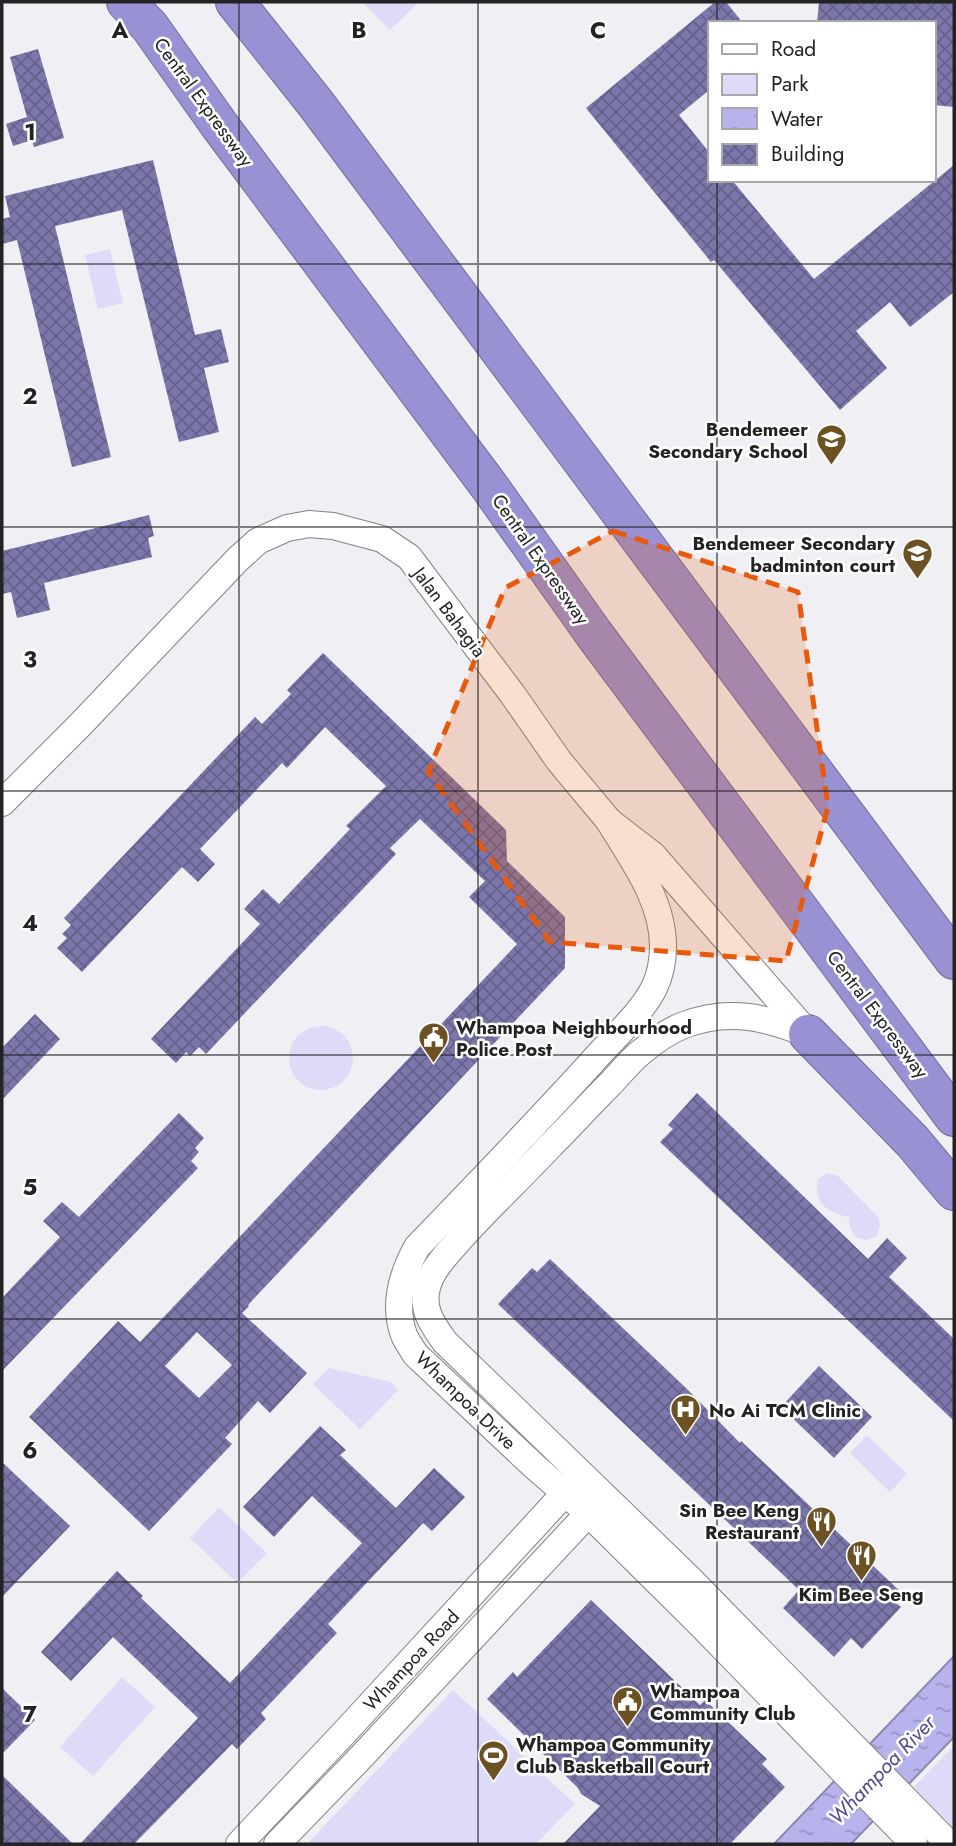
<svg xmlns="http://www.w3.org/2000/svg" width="956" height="1846" viewBox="0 0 956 1846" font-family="Jost,sans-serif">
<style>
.green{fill:#dddbf8}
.water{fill:url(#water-ripples);stroke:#8b88b0;stroke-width:2}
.building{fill:url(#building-cross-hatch);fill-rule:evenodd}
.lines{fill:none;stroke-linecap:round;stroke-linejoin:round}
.minor-casing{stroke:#828286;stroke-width:28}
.motorway-casing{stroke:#6f6b97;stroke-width:40}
.minor{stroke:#fff;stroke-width:26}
.motorway{stroke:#9892d5;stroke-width:38}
.marked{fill:#e8590c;fill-opacity:0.2;stroke:#e8590c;stroke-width:5;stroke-dasharray:14 9;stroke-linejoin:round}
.grid{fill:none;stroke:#232324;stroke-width:2;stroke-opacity:0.55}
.labels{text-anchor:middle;stroke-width:5;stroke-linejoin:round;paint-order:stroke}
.street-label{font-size:19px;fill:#232324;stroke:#fff}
.poi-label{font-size:19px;font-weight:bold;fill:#232324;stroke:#fff;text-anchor:start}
.water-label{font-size:21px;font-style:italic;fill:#554a8f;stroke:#fff}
.grid-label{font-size:23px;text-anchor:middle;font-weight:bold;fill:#232324;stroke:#fff;stroke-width:5;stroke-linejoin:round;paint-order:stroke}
</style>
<defs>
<pattern id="water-ripples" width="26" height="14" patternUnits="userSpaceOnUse" patternTransform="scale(1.75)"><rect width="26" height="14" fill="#b8b3ec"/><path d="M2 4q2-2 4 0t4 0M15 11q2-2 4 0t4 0" fill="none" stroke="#9591bf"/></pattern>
<pattern id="building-cross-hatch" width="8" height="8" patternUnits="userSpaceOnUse" patternTransform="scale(1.75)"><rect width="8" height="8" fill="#7c77ab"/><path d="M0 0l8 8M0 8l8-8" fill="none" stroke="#65618b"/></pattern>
</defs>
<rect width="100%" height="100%" fill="#efeff4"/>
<!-- green -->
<g class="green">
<path d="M 362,2 L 419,2 L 390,30 Z"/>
<path d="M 110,249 L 123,303 L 98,309 L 85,255 Z"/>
<circle cx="321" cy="1058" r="32"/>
<path d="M 827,1173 L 838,1176 L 879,1218 L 880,1226 L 876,1237 L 866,1240 L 857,1238 L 850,1228 L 849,1217 C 828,1213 813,1203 818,1179 Z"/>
<path d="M 329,1368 L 391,1382 L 398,1390 L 360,1429 L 313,1384 Z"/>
<path d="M 867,1435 L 907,1474 L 890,1492 L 850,1453 Z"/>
<path d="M 219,1507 L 267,1553 L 237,1583 L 190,1538 Z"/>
<path d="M 122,1677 L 155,1707 L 93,1776 L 60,1747 Z"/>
<path d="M 453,1690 L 575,1804 L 536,1844 L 307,1844 Z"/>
<path d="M 954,1746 L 954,1843 L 906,1795 Z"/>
</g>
<!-- water -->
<path class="water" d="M 954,1656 L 954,1737 L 851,1844 L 774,1844 Z"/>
<!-- building -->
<g class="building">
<path d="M 715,2 L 726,2 L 743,23 L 709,23 L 709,90 L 679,115 L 709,152 L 709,180 L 732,180 L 814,279 L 954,165 L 954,292 L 910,327 L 890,302 L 856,331 L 887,368 L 840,410 L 714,260 L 711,262 L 586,108 Z"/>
<path d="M 819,2 L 954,2 L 954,107 L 933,105 L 933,23 L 817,23 Z"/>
<path d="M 38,49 L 64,138 L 34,147 L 32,140 L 13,146 L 6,124 L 27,117 L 10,57 Z"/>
<path d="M 153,160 L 195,335 L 221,329 L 229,362 L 204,368 L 219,432 L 179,442 L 122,210 L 55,226 L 111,457 L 72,467 L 17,240 L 2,244 L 2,219 L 10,217 L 5,196 Z"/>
<path d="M 149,515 L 154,536 L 148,538 L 152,557 L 44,583 L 50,610 L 17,618 L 11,592 L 2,594 L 2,551 Z"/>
<path d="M 323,653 L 506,830 L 507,861 L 565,917 L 565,968 L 248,1305 L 249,1306 L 242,1313 L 307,1373 L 270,1413 L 258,1401 L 225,1438 L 232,1444 L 149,1531 L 29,1417 L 118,1321 L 140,1342 L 517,944 L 469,897 L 485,881 L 420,819 L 390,848 L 396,854 L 206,1054 L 199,1047 L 190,1056 L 186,1052 L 176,1063 L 151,1039 L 260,924 L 244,909 L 263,889 L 279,904 L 350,829 L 346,826 L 386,786 L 325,727 L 287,768 L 282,763 L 200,849 L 215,864 L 198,882 L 182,867 L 82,972 L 57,948 L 67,938 L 62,934 L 71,925 L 64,918 L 255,717 L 262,724 L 291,694 L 287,690 ZM 197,1332 L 232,1365 L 199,1398 L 165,1366 Z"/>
<path d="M 35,1014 L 60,1039 L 2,1100 L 2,1048 Z"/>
<path d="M 697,1093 L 868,1259 L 887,1238 L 907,1258 L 889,1277 L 954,1339 L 954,1421 L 660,1142 L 673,1129 L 668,1125 Z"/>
<path d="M 179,1113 L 204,1138 L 195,1148 L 199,1152 L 191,1161 L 198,1168 L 2,1371 L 2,1298 L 60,1237 L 43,1221 L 62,1202 L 79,1217 Z"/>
<path d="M 550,1259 L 686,1388 L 740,1443 L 741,1441 L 904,1595 L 896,1603 L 901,1607 L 862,1649 L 851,1638 L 834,1657 L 783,1608 L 799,1590 L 498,1304 L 532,1268 L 537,1272 Z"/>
<path d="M 819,1366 L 872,1417 L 834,1458 L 781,1407 Z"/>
<path d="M 320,1426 L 346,1450 L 340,1455 L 396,1508 L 434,1468 L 465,1497 L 432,1531 L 423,1523 L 328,1624 L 337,1633 L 261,1713 L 266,1719 L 237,1749 L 232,1744 L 134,1844 L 80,1844 L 198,1718 L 113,1637 L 71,1681 L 41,1652 L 117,1571 L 143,1596 L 141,1598 L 230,1683 L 362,1543 L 312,1496 L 274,1537 L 243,1507 Z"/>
<path d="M 2,1462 L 70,1526 L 2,1597 Z"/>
<path d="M 591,1600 L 700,1705 L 705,1700 L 767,1759 L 762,1764 L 785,1787 L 730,1844 L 563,1844 L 600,1806 L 581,1794 L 578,1788 L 487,1699 L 513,1672 L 517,1677 Z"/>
<path d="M 2,1688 L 35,1720 L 2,1754 Z"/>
<path d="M 2,1775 L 73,1844 L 2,1844 Z"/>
</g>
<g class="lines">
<defs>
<g id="minor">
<path d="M 2,803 L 80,725 L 237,560 L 258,541 L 287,528 L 309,524 L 333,526 L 382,539 L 409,557 L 513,695 L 559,761 L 609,821 L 653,855 L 805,1030"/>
<path d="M 609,821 C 632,859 663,900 663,946 C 663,960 660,976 654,988 C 641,1014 612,1039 593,1061 C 535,1125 476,1186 417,1247 C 402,1274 393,1305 404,1335 C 407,1342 412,1349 416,1355 L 534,1466 L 588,1513 L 701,1625 L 914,1844"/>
<path d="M 808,1034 C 765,1017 729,1008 684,1025 C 668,1031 653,1042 640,1053 C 629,1062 620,1074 610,1084 C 590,1104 571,1125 551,1145 C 522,1176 491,1205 462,1237 C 450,1251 434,1266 428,1284 C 420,1308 432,1324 445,1342 L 689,1578 L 949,1844"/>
<path d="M 239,1844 L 343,1734 L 576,1481"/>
<path d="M 277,1844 L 363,1755 L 599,1502"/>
</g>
<g id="motorway">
<path d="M 126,2 L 150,27 L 220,126 L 489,486 L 594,634 L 954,1117"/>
<path d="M 235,2 L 316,104 L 954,960"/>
<path d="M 808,1034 L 913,1142 L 954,1191"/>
</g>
</defs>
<!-- minor casing -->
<use href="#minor" class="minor-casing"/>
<!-- motorway casing -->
<use href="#motorway" class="motorway-casing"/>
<!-- minor -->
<use href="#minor" class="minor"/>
<!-- motorway -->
<use href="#motorway" class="motorway"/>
</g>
<!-- marked area -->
<path class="marked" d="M 613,531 L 798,592 L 828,807 L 786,961 L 550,942 L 428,772 L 505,588 Z"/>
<!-- grid -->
<path class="grid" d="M 239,2 L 239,1844M 478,2 L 478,1844M 717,2 L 717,23M 717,180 L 717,1844M 2,264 L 954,264M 2,527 L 954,527M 2,791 L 954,791M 2,1055 L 954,1055M 2,1319 L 954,1319M 2,1582 L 954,1582"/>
<!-- icons -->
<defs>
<symbol id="school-pin" viewBox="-11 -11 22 30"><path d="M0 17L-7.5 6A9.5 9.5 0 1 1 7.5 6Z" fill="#6c5123" stroke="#fff"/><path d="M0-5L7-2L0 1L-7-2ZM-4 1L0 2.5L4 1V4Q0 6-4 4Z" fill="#fff"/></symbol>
<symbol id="civic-pin" viewBox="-11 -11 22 30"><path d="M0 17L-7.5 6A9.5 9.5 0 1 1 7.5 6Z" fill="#6c5123" stroke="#fff"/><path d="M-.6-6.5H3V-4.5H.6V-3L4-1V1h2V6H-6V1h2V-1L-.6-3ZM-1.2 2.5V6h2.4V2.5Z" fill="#fff"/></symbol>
<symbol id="hospital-pin" viewBox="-11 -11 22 30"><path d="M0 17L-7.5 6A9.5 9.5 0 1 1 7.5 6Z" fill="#6c5123" stroke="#fff"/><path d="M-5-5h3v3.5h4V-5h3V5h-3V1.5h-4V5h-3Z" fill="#fff"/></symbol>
<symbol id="restaurant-pin" viewBox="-11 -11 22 30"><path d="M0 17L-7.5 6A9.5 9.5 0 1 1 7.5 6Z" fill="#6c5123" stroke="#fff"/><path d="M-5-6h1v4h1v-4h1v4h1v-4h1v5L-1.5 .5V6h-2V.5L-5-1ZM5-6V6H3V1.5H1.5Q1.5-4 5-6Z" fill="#fff"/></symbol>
<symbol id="stadium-pin" viewBox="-11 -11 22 30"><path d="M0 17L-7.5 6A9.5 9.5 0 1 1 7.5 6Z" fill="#6c5123" stroke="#fff"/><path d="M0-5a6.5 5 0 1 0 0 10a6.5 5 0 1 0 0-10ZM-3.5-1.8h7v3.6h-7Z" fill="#fff"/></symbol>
</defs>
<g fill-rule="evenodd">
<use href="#school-pin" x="814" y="422" width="35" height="47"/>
<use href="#school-pin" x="900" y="536" width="35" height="47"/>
<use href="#civic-pin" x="416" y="1020" width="35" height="47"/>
<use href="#hospital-pin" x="668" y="1392" width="35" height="47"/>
<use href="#restaurant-pin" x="804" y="1504" width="35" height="47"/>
<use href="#restaurant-pin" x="844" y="1538" width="35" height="47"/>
<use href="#civic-pin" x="610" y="1684" width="35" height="47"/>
<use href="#stadium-pin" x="476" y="1738" width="35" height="47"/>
</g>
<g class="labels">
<!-- street labels -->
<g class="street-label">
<text transform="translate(204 102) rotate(54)" y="7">Central Expressway</text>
<text transform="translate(541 559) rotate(55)" y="7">Central Expressway</text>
<text transform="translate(450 612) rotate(53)" y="7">Jalan Bahagia</text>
<text transform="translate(878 1014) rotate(53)" y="7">Central Expressway</text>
<text transform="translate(466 1400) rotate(44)" y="7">Whampoa Drive</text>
<text transform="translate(411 1660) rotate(-47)" y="7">Whampoa Road</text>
</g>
<!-- poi labels -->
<g class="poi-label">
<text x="808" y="436" text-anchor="end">Bendemeer<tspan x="808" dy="22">Secondary School</tspan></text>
<text x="895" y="550" text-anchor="end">Bendemeer Secondary<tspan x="895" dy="22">badminton court</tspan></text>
<text x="456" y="1034">Whampoa Neighbourhood<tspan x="456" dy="22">Police Post</tspan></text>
<text x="709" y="1417">No Ai TCM Clinic</text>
<text x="799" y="1517" text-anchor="end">Sin Bee Keng<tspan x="799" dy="22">Restaurant</tspan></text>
<text x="861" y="1601" text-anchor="middle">Kim Bee Seng</text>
<text x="650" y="1698">Whampoa<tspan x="650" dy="22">Community Club</tspan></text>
<text x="516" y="1751">Whampoa Community<tspan x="516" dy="22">Club Basketball Court</tspan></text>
</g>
<!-- water labels -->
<g class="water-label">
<text transform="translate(882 1770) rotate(-46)" y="7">Whampoa River</text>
</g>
</g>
<g class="grid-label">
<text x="120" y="38">A</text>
<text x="359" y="38">B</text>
<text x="598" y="38">C</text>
<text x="30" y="140">1</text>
<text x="30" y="404">2</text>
<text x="30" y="667">3</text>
<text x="30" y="931">4</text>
<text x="30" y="1195">5</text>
<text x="30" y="1458">6</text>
<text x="30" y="1722">7</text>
</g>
<!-- border -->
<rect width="956" height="1846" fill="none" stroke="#232324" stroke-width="7"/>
<!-- legend -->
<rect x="708" y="21" width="228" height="161" fill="#ffffff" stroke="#a7a7a7" stroke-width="2"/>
<rect x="722" y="44" width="35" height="10" fill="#ffffff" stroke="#a7a7a7" stroke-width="2"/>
<text x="771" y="56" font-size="21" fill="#232324">Road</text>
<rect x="722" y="74" width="35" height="21" fill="#dddbf8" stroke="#a7a7a7" stroke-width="2"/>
<text x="771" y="91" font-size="21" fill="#232324">Park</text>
<rect x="722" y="108" width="35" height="21" fill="url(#water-ripples)" stroke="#a7a7a7" stroke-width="2"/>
<text x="771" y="126" font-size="21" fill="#232324">Water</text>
<rect x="722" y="144" width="35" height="21" fill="url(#building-cross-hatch)" stroke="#a7a7a7" stroke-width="2"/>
<text x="771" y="161" font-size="21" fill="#232324">Building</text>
</svg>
